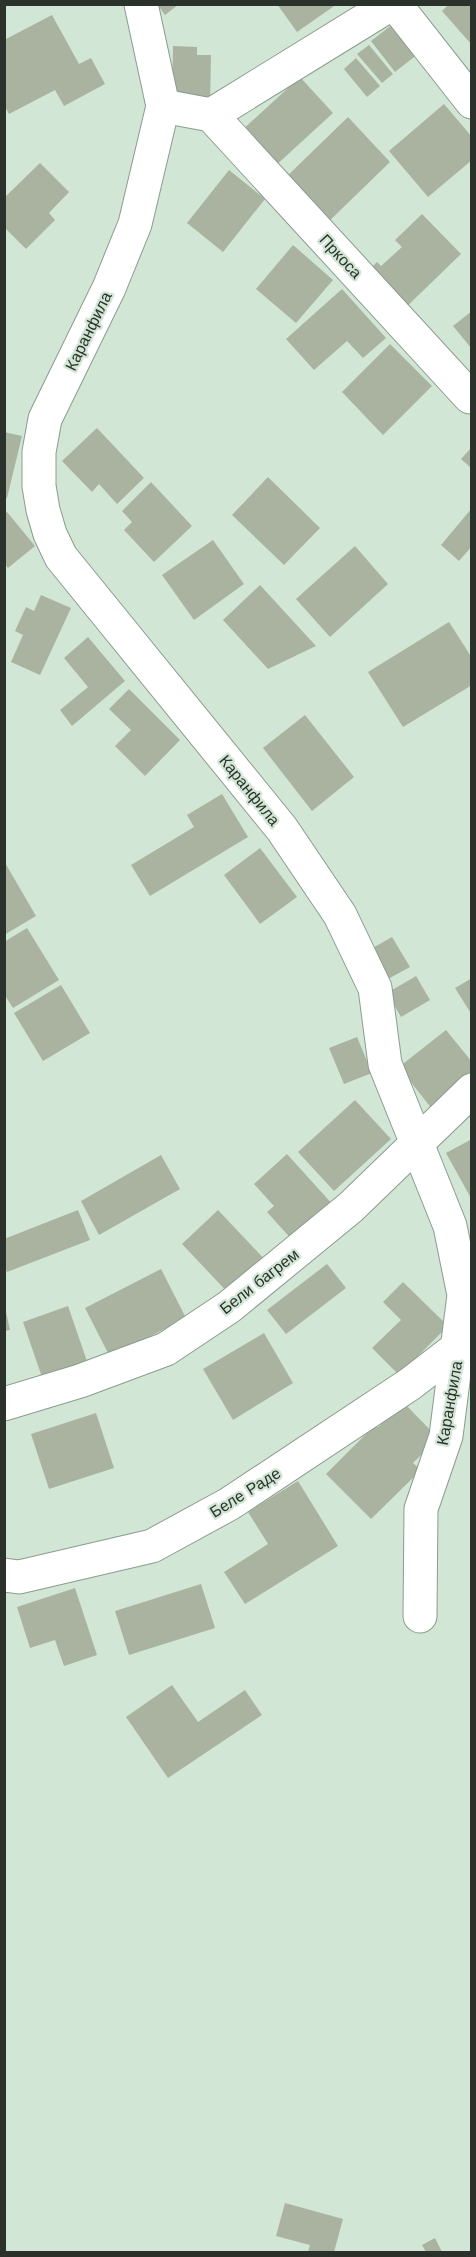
<svg xmlns="http://www.w3.org/2000/svg" width="476" height="2257" viewBox="0 0 476 2257" font-family="'Work Sans',sans-serif">
<style>
.building{fill:#aab3a0}
.lines{fill:none;stroke-linecap:round;stroke-linejoin:round}
.minor-casing{stroke:#8a9c8e;stroke-width:35}
.minor{stroke:#fff;stroke-width:33}
.labels{text-anchor:middle;stroke-width:4.5;stroke-linejoin:round;paint-order:stroke}
.street-label{font-size:16px;fill:#2b322c;stroke:#d2e6d6}
</style>
<rect width="100%" height="100%" fill="#d2e6d6"/>
<!-- building -->
<g class="building">
<path d="M 157,4 L 179,4 L 165,15 Z"/>
<path d="M 277,4 L 337,4 L 297,32 Z"/>
<path d="M 449,4 L 472,4 L 472,45 L 442,11 Z"/>
<path d="M 52,15 L 79,64 L 91,58 L 105,84 L 64,106 L 55,90 L 9,114 L 4,105 L 4,40 Z"/>
<path d="M 393,24 L 418,54 L 395,72 L 371,41 Z"/>
<path d="M 369,45 L 393,74 L 382,83 L 357,54 Z"/>
<path d="M 173,46 L 197,47 L 197,55 L 211,55 L 210,105 L 172,104 Z"/>
<path d="M 356,58 L 380,86 L 367,97 L 344,69 Z"/>
<path d="M 300,77 L 333,113 L 273,168 L 240,132 Z"/>
<path d="M 444,104 L 472,137 L 472,160 L 428,197 L 389,151 Z"/>
<path d="M 348,117 L 390,162 L 323,227 L 281,182 Z"/>
<path d="M 40,163 L 69,192 L 49,213 L 55,220 L 26,249 L 4,227 L 4,198 Z"/>
<path d="M 229,170 L 265,199 L 223,252 L 187,223 Z"/>
<path d="M 422,214 L 461,254 L 401,312 L 365,274 L 377,262 L 381,266 L 402,247 L 395,240 Z"/>
<path d="M 293,245 L 333,280 L 296,323 L 256,289 Z"/>
<path d="M 342,289 L 386,338 L 363,358 L 347,341 L 314,370 L 286,339 Z"/>
<path d="M 472,311 L 472,349 L 453,326 Z"/>
<path d="M 390,344 L 432,386 L 383,435 L 342,392 Z"/>
<path d="M 97,428 L 144,478 L 117,504 L 99,484 L 92,492 L 62,461 Z"/>
<path d="M 4,432 L 22,436 L 7,498 L 4,497 Z"/>
<path d="M 472,447 L 472,469 L 461,459 Z"/>
<path d="M 268,477 L 320,528 L 284,565 L 232,515 Z"/>
<path d="M 151,482 L 192,526 L 154,562 L 124,530 L 132,522 L 122,511 Z"/>
<path d="M 472,508 L 472,546 L 459,561 L 441,545 Z"/>
<path d="M 7,512 L 35,546 L 8,568 L 4,563 L 4,514 Z"/>
<path d="M 213,540 L 244,584 L 194,620 L 162,575 Z"/>
<path d="M 355,546 L 388,584 L 330,637 L 296,599 Z"/>
<path d="M 260,585 L 316,646 L 268,669 L 223,620 Z"/>
<path d="M 41,595 L 71,608 L 40,675 L 11,662 L 23,635 L 15,631 L 26,607 L 34,611 Z"/>
<path d="M 449,622 L 472,658 L 472,685 L 403,727 L 368,672 Z"/>
<path d="M 88,637 L 125,681 L 72,726 L 60,710 L 88,687 L 64,658 Z"/>
<path d="M 129,689 L 180,740 L 145,776 L 115,746 L 131,730 L 109,709 Z"/>
<path d="M 305,715 L 354,777 L 312,811 L 263,748 Z"/>
<path d="M 222,794 L 248,837 L 150,896 L 131,865 L 194,827 L 187,815 Z"/>
<path d="M 260,848 L 297,897 L 260,924 L 224,875 Z"/>
<path d="M 4,861 L 36,916 L 4,935 Z"/>
<path d="M 27,928 L 59,980 L 13,1008 L 4,994 L 4,942 Z"/>
<path d="M 392,937 L 410,967 L 388,979 L 371,949 Z"/>
<path d="M 416,976 L 430,1000 L 401,1017 L 387,993 Z"/>
<path d="M 472,978 L 472,1015 L 455,988 Z"/>
<path d="M 61,985 L 90,1033 L 43,1061 L 14,1013 Z"/>
<path d="M 446,1030 L 472,1062 L 472,1086 L 436,1114 L 399,1067 Z"/>
<path d="M 357,1037 L 372,1073 L 344,1084 L 329,1048 Z"/>
<path d="M 355,1100 L 391,1139 L 334,1191 L 298,1152 Z"/>
<path d="M 472,1139 L 472,1200 L 446,1153 Z"/>
<path d="M 287,1154 L 334,1206 L 294,1242 L 267,1212 L 274,1206 L 254,1184 Z"/>
<path d="M 161,1155 L 180,1189 L 99,1235 L 81,1201 Z"/>
<path d="M 78,1210 L 90,1240 L 7,1272 L 4,1265 L 4,1239 Z"/>
<path d="M 218,1210 L 269,1264 L 233,1298 L 182,1244 Z"/>
<path d="M 327,1264 L 346,1288 L 286,1334 L 267,1310 Z"/>
<path d="M 161,1269 L 186,1318 L 110,1357 L 85,1308 Z"/>
<path d="M 403,1282 L 448,1326 L 399,1375 L 372,1348 L 401,1320 L 383,1302 Z"/>
<path d="M 4,1303 L 10,1330 L 4,1331 Z"/>
<path d="M 68,1306 L 90,1370 L 45,1386 L 23,1322 Z"/>
<path d="M 264,1333 L 293,1383 L 233,1420 L 203,1369 Z"/>
<path d="M 404,1403 L 438,1438 L 413,1463 L 421,1470 L 371,1519 L 326,1474 L 375,1425 L 378,1427 Z"/>
<path d="M 96,1413 L 114,1468 L 49,1489 L 31,1434 Z"/>
<path d="M 298,1481 L 338,1546 L 245,1604 L 224,1572 L 268,1544 L 248,1512 Z"/>
<path d="M 201,1584 L 215,1628 L 129,1655 L 115,1611 Z"/>
<path d="M 75,1588 L 97,1655 L 64,1666 L 55,1640 L 30,1648 L 17,1607 Z"/>
<path d="M 172,1685 L 198,1722 L 245,1690 L 262,1715 L 168,1778 L 126,1717 Z"/>
<path d="M 285,2203 L 343,2219 L 334,2252 L 308,2252 L 310,2245 L 276,2236 Z"/>
<path d="M 435,2238 L 442,2252 L 426,2252 L 422,2245 Z"/>
</g>
<g class="lines">
<defs>
<g id="minor">
<path d="M 141,4 L 163,106 L 135,224 L 109,288 L 45,419 L 39,452 L 39,486 L 43,510 L 50,534 L 61,557 L 282,829 L 340,915 L 375,988 L 385,1064 L 450,1226 L 464,1295 L 446,1436 L 421,1509 L 420,1616"/>
<path d="M 395,4 L 472,102"/>
<path d="M 163,106 L 211,115 L 391,4"/>
<path d="M 211,115 L 470,397"/>
<path d="M 4,1404 L 80,1381 L 166,1349 L 229,1307 L 351,1207 L 472,1090"/>
<path d="M 4,1575 L 19,1577 L 152,1546 L 229,1504 L 410,1384 L 458,1347"/>
</g>
</defs>
<!-- minor casing -->
<use href="#minor" class="minor-casing"/>
<!-- minor -->
<use href="#minor" class="minor"/>
</g>
<g class="labels">
<!-- street labels -->
<g class="street-label">
<text transform="translate(341 256) rotate(47)" y="6">Пркоса</text>
<text transform="translate(88 331) rotate(-64)" y="6">Каранфила</text>
<text transform="translate(250 790) rotate(51)" y="6">Каранфила</text>
<text transform="translate(259 1281) rotate(-38)" y="6">Бели багрем</text>
<text transform="translate(449 1403) rotate(-80)" y="6">Каранфила</text>
<text transform="translate(245 1492) rotate(-32)" y="6">Беле Раде</text>
</g>
</g>
<!-- border -->
<rect width="476" height="2257" fill="none" stroke="#2b322c" stroke-width="12"/>
</svg>
